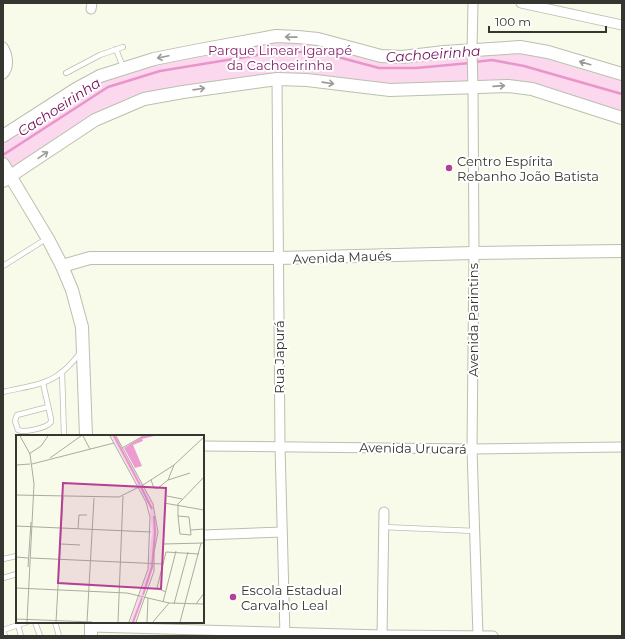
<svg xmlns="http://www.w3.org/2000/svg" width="625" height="639" viewBox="0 0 625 639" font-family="Montserrat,sans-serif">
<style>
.green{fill:#fbd8ed}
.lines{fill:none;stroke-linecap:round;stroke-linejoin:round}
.stream{stroke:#e995cc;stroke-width:2.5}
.service-casing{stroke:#bcbfae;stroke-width:6}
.minor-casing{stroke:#bcbfae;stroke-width:11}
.tertiary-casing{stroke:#bcbfae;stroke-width:14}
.service{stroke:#fff;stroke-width:4.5}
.minor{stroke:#fff;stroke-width:9}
.tertiary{stroke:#fff;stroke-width:12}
.oneway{stroke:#9a9a97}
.poi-dot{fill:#b73f95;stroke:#fff;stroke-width:1.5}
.labels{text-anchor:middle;stroke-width:4;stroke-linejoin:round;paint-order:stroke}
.park-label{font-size:13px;fill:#86266b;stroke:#fff}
.poi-label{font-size:13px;fill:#35362f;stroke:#fff;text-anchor:start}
.street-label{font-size:13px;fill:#35362f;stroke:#fff}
.water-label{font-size:14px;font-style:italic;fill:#710f59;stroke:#fff}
.inset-river{fill:none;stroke:#e995cc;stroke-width:2}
.inset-road{fill:none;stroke:#aaac9f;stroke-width:1}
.view{fill:#b73f95;fill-opacity:0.15;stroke:#b73f95;stroke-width:2}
.inset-edge{fill:none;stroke:#35362f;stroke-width:2}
</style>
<rect width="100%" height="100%" fill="#f8fbe9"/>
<!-- green -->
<path class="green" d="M 276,41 L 323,46 L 370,58 L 509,52 L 526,53 L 622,81 L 622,114 L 541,89 L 360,85 L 309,74 L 263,74 L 138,94 L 109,107 L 83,121 L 3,173 L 3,139 L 100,78 L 162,61 Z"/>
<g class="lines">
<!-- stream -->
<g class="stream">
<path d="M 475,62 L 492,60 L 524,66 L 622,94"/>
<path d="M 3,155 L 108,87 L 160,71 L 276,52 L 319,52 L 379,68 L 416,68 L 470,63"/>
</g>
<defs>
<g id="service">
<path d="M 116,49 L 123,67"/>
<path d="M 66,73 L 100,55 L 123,47"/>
<path d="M 3,266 L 46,239"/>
<path d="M 62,372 L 64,436"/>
<path d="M 43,383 L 51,419 L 51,422 C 47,428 24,433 18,430 L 15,421 L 17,415 L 48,407"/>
<path d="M 3,392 C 22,387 46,386 62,372 C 69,367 75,359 81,352"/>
<path d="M 383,527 L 475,531"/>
<path d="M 3,559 L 17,556"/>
<path d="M 3,578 L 17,574"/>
<path d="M 35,622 L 40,636"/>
<path d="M 55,622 L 59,636"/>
<path d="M 18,625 L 21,636"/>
<path d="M 5,636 L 3,630 L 27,622"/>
</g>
<g id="minor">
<path d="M 473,3 L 472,50 L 473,88 L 474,253 L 472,449 L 478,636"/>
<path d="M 521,3 L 622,25"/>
<path d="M 91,9 L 92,3"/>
<path d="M 3,47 C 8,55 10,67 3,74"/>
<path d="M 277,79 L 280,446 L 285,636"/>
<path d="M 203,446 L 472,449 L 622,447"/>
<path d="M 203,535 L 282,532"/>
<path d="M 91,627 L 382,635 L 493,636"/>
<path d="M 382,635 L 384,512"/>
</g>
<g id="tertiary">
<path d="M 3,136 L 76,89 L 100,76 L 154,59 L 194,51 L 276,36 L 298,37 L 318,39 L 381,56 L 402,57 L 444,52 L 520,47 L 548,52 L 622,74"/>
<path d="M 3,164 L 48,239 L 62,266 L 72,290 L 82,327 L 86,436"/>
<path d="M 3,181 L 95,120 L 144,99 L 183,92 L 277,79 L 307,80 L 390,90 L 508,86 L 532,89 L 622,118"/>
<path d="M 62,266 L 90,258 L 278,258 L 474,253 L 622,251"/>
<path d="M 91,622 L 91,636"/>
</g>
</defs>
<!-- service casing -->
<use href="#service" class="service-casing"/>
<!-- minor casing -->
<use href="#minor" class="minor-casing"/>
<!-- tertiary casing -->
<use href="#tertiary" class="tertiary-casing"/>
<!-- service -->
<use href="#service" class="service"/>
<!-- minor -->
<use href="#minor" class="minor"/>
<!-- tertiary -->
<use href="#tertiary" class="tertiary"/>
</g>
<!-- one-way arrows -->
<defs><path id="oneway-shaft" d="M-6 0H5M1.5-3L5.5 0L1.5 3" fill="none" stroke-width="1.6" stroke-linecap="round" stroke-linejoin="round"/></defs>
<g class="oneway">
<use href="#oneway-shaft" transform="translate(291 37) rotate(-179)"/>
<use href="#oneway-shaft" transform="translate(163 57) rotate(168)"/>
<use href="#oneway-shaft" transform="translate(585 63) rotate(-164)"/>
<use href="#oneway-shaft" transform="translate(328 83) rotate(8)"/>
<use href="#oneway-shaft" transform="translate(499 86) rotate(-4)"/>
<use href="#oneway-shaft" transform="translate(199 89) rotate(-8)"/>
<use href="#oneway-shaft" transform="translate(43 155) rotate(-34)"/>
</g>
<!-- markers -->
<g class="poi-dot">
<circle cx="449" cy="168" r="4"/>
<circle cx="233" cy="597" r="4"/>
</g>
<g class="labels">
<!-- park labels -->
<g class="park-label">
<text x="280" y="55">Parque Linear Igarapé<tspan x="280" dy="15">da Cachoeirinha</tspan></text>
</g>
<!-- poi labels -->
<g class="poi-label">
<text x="457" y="166">Centro Espírita<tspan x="457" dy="15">Rebanho João Batista</tspan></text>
<text x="241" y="595">Escola Estadual<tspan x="241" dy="15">Carvalho Leal</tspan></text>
</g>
<!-- street labels -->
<g class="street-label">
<text transform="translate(342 257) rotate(-2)" y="5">Avenida Maués</text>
<text transform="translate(473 320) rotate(-90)" y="5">Avenida Parintins</text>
<text transform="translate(279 357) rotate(-90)" y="5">Rua Japurá</text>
<text transform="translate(413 448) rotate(1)" y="5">Avenida Urucará</text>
</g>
<!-- water labels -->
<g class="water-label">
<text transform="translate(433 54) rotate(-4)" y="5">Cachoeirinha</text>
<text transform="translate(59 107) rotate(-33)" y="5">Cachoeirinha</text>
</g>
</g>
<!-- overview -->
<g transform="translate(16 435)">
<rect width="188" height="188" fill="#f8fbe9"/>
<path d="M 95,1 L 100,1 L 137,68 L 141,97 L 137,134 L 119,187 L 114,187 L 132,136 L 136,97 L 134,74 Z" fill="#fbd8ed"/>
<path d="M 127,1 L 138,1 L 126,4 L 127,6 L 117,10 L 126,31 L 119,33 L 108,13 Z" fill="#ee9bd1"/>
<path class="inset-river" d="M 98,1 L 124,50M 125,52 L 136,74M 127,160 L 136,132 L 139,97 L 138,81M 117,187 L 126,163"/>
<path class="inset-road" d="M 4,1 L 14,19 L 18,49 L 11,187M 67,1 L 74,14M 94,1 L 130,67 L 134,82 L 132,134 L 113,187M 100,1 L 137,69 L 142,97 L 138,117 L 138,136 L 120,187M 106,13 L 127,1M 13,19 L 25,11 L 32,1M 34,23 L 65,1M 16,29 L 98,8M 0,30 L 14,29M 135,45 L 138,53 L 142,53 L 152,45 L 158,30M 152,45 L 174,38M 0,60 L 103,62 L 127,50 L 158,30 L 188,2M 151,61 L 166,64M 148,68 L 188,75M 188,80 L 188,95M 162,81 L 173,82 L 175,100 L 164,99 L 162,81 L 162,69 L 188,42M 0,91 L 135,97M 62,94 L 63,80 L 71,80M 175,95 L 188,94M 45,109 L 64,110M 147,109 L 188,108M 0,122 L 12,123M 15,123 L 147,129M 12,132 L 15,87M 0,153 L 111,158 L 153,168 L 188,169M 150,157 L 141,153 L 150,117 L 183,119M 147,167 L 160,116M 158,169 L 172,117M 180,169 L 188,158M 0,184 L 76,187M 40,187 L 47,62M 71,187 L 78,63M 102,187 L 107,61M 131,187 L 132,163M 137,187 L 153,168M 164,187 L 185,108"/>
<path class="view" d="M 47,48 L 150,53 L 145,154 L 42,148 Z"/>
<rect width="188" height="188" class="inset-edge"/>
</g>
<!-- border -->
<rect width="625" height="639" fill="none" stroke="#35362f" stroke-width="8"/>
<!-- scale -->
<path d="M489 26v6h117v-6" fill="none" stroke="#35362f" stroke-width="2"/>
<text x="495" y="26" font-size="12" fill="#35362f" stroke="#ffffff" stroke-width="3" paint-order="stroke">100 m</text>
</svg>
